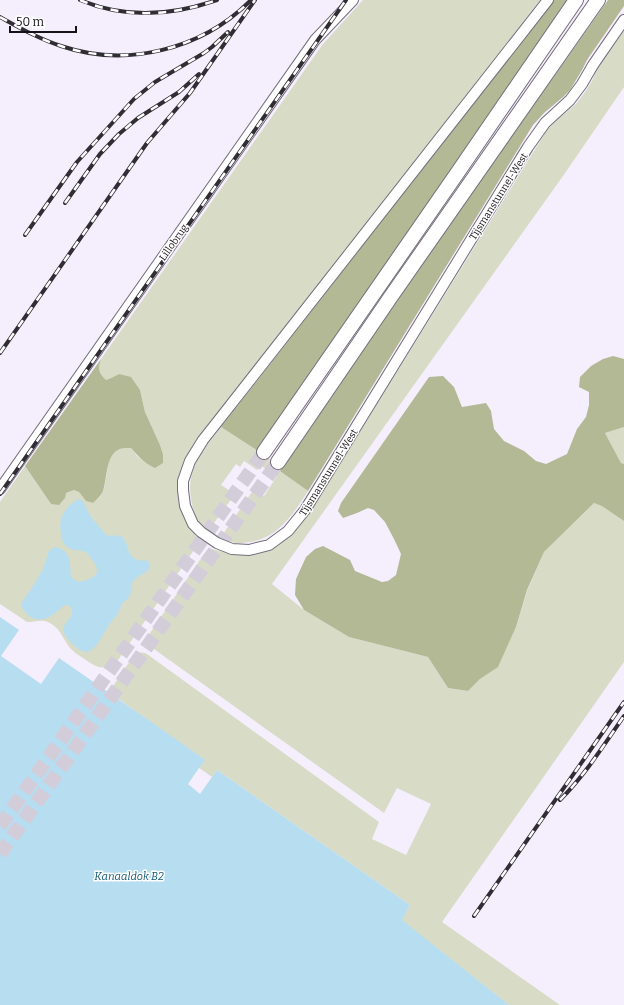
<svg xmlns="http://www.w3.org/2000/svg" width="624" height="1005" viewBox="0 0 624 1005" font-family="Bitter,serif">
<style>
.green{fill:#d8dcc6}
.forest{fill:#b3b995}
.water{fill:#b6ddf0}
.pier{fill:#f5eefd}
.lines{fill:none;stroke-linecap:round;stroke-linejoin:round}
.highway-tunnel{stroke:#d3cdda;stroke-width:14;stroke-dasharray:14 7;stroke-linecap:butt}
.minor-casing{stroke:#746d7c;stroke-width:12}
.highway-casing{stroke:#746d7c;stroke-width:16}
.minor{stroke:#fff;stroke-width:10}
.highway{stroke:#fff;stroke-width:14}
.rail-casing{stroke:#312d34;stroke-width:4}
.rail{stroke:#fff;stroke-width:2.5;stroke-dasharray:8;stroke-linecap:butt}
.labels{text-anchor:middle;stroke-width:3;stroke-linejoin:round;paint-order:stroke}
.street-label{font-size:10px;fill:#141117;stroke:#fff}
.water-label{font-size:11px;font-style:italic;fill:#135974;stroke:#fff}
</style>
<rect width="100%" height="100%" fill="#f5eefd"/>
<!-- green -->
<g class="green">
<path d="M 363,0 L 540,0 L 188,455 C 182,467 176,481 178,495 C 178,503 181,512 185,519 C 190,528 200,536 196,547 L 116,663 C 101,671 96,667 83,658 C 78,655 74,652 70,648 C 63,639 60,627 48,622 C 41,619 34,622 27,622 L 0,604 L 0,502 L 25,466 L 51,504 L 66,493 L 74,490 L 79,492 L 86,501 L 93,503 C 95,501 98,499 100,497 C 109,485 104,457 118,450 C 121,448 127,448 131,448 L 137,456 L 149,465 L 163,454 L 160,445 L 145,412 L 140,390 L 119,374 L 111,378 L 106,380 C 98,372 98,369 101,359 L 323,44 Z"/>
<path d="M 624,30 L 624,87 L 563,176 L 272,584 L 304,610 L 349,637 L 428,657 L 448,688 L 468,691 L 480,679 L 498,666 L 516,627 L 527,591 L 544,552 L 594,503 L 602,505 L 624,521 L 624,662 L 442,922 L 560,1005 L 509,1005 L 401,920 L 410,905 L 217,770 L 212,777 L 199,768 L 204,761 L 109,692 L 134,655 C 138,652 142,652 147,654 L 379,822 L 372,839 L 406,855 L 431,804 L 397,788 L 384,813 L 151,647 L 147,643 L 146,641 L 148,636 L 204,554 L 208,550 L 212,549 L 233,554 L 248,556 L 264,552 L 278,546 L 299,526 L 317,501 L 547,130 L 556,121 L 576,104 L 585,92 L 592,81 L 597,69 Z"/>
<path d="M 221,427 L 279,465 L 277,469 L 308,491 C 294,513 278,538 250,542 C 244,543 238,544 232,542 C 228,541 224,538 221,537 L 254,489 L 264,496 L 277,476 L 261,466 L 257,470 L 244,461 L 240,467 L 236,464 L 221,485 L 235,494 L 214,523 C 208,527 202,528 198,521 C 194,514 192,506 191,498 C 186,467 204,450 221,427 Z"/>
<path d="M 624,427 L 624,464 L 621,463 L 605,433 Z"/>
</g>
<!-- forest -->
<g class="forest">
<path d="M 554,0 L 567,0 L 258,451 L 221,427 Z"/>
<path d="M 608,0 L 624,0 L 624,6 L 587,60 L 582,70 L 570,90 L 563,97 L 544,113 L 533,125 L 308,491 L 277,469 Z"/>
<path d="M 613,356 L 624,359 L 624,427 L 605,433 L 621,463 L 624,464 L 624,521 L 602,506 L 594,503 L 544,552 L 527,590 L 516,627 L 498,667 L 480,679 L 468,691 L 448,688 L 428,657 L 349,637 L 304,610 L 295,595 L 296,579 L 306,557 L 315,549 L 323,546 L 350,560 L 355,571 L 382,582 L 388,581 L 396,575 L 401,554 L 394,539 L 385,522 L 374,510 L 368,508 L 357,513 L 343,518 L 338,511 L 341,503 L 429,377 L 443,376 L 454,387 L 462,407 L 486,403 L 491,411 L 494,429 L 504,441 L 524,451 L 536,461 L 546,464 L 567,454 L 577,429 L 586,417 L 589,405 L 589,392 L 579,387 L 580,377 L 591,366 L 603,359 Z"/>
<path d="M 101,359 C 98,369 98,372 106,380 L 111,378 L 119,374 L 131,377 L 140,390 L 145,412 L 160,445 L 163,454 L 163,463 L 155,468 C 145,464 138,456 131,448 C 127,448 121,448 118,450 C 106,456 107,479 103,491 C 101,496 97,499 93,503 L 86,501 L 79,492 L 74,490 L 66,493 L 65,498 L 59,505 L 51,504 L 25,466 Z"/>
</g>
<!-- water -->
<g class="water">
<path d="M 79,499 L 82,500 L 91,517 L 106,535 C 111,537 118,534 122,537 C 129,542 126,557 138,560 C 141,561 145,560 148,561 L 150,565 L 150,568 C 145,575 136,575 132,583 C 130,587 132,591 130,595 C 129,599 124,601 122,604 C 120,608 119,612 117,615 C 114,619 111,621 109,625 C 103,633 100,644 91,650 C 88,653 84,652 80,650 C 74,646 60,634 64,626 C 66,621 74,616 72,610 C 71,606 69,605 65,605 C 62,607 59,610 55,613 C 42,624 28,621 21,605 L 22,602 C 29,592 36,582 42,571 C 45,566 47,553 50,550 C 52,548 55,547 58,548 C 72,552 70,566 71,577 L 78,582 C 103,577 101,569 86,552 C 78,549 72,552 65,545 C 62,542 61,537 61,533 C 58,518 65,506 79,499 Z"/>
<path d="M 0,617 L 19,630 L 1,656 L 41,684 L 59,658 L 167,733 L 205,760 L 199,768 L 212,777 L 217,770 L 410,905 L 402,920 L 509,1005 L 0,1005 Z"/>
</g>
<!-- pier -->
<path class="pier" d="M 199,768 L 212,777 L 200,794 L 188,784 Z"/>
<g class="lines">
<!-- highway-tunnel -->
<g class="highway-tunnel">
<path d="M 0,826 L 264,452"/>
<path d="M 0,854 L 278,462"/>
</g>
<defs>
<g id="minor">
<path d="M 548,0 L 218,421 L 203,440 L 190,461 L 183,481 L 183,490 L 185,506 L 193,524 L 201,532 L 217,543 L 232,549 L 249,550 L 269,545 L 288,531 L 305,510 L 528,147 L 545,123 L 570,100 L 582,84 L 593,65 L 624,20"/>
<path d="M 0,489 L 315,40 L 353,0"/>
</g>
<g id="highway">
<path d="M 264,452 L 458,172 L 576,0"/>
<path d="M 278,462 L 392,295 L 598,0"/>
</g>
</defs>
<!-- minor casing -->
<use href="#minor" class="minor-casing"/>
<!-- highway casing -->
<use href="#highway" class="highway-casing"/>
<!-- minor -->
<use href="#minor" class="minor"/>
<!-- highway -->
<use href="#highway" class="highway"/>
<defs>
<g id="rail">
<path d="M 80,0 C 125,19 171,16 217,0"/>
<path d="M 0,17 C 20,28 39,39 61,46 C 126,68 201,50 250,1"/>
<path d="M 65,203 L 100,154 L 119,134 L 138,118 L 179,92 L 199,74"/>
<path d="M 25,235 L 77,162 L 134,99 L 155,82 L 204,53 L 212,47 L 228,32"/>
<path d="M 0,353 L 147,143 L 190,93 L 255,0"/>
<path d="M 0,494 L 346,0"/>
<path d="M 560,800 C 585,775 604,745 624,716"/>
<path d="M 474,916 L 624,702"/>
</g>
</defs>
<!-- rail casing -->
<use href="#rail" class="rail-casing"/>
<!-- rail -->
<use href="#rail" class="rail"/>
</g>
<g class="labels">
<!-- street labels -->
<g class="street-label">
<text transform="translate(498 196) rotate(-58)" y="4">Tijsmanstunnel-West</text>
<text transform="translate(173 242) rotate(-55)" y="4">Lillobrug</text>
<text transform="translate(328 472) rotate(-58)" y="4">Tijsmanstunnel-West</text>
</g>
<!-- water labels -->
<g class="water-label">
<text x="129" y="880">Kanaaldok B2</text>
</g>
</g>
<!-- scale -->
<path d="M10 26v6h66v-6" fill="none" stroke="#141117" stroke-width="2"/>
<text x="16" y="26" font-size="12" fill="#141117" stroke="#ffffff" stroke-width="3" paint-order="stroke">50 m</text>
</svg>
